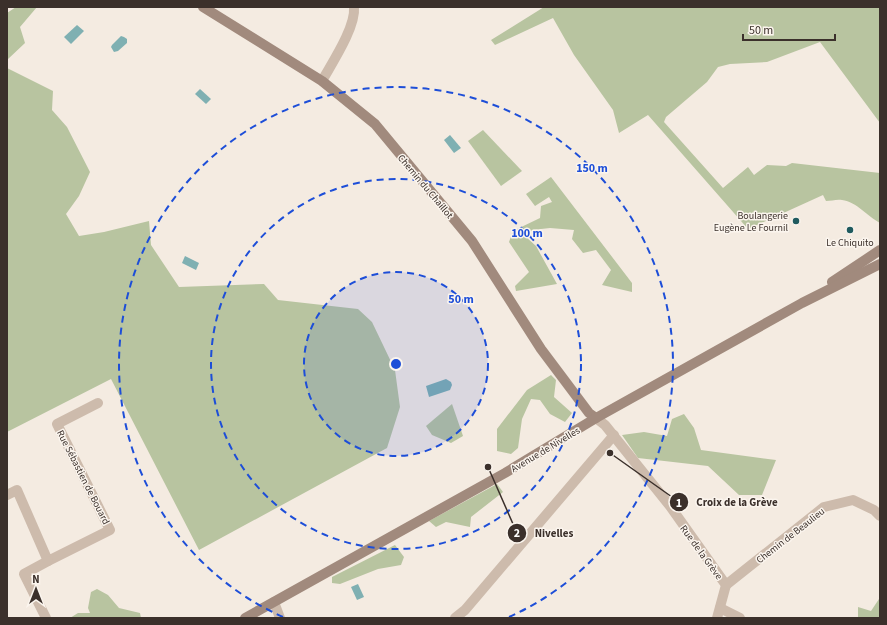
<svg xmlns="http://www.w3.org/2000/svg" width="887" height="625" viewBox="0 0 887 625" font-family="'Source Sans 3',sans-serif">
<style>
.green{fill:#b8c4a0}
.water{fill:#7fb0b2}
.lines{fill:none;stroke-linecap:round;stroke-linejoin:round}
.street{stroke:#cdbbac;stroke-width:10}
.secondary{stroke:#a18a7d;stroke-width:10}
.ring{fill:none;stroke:#1d4ed8;stroke-width:2;stroke-dasharray:7 5}
.poi-dot{fill:#1f5a5e;stroke:#fbf5ee;stroke-width:1.5}
.labels{text-anchor:middle;stroke-width:3;stroke-linejoin:round;paint-order:stroke}
.street-label{font-size:10px;fill:#3b302b;stroke:#fbf5ee}
.poi-label{font-size:10px;fill:#3b302b;stroke:#fbf5ee;text-anchor:end}
.centre{fill:#1d4ed8;stroke:#fbf5ee;stroke-width:2}
.ring-label{font-size:12px;text-anchor:middle;font-weight:bold;fill:#1d4ed8;stroke:#fbf5ee;stroke-width:3;stroke-linejoin:round;paint-order:stroke}
.leader{fill:none;stroke:#3b302b;stroke-width:1.5}
.callout-dot{fill:#3b302b;stroke:#fbf5ee;stroke-width:1.5}
.mark-label{font-size:12px;text-anchor:middle;font-weight:bold;fill:#fff}
.callout-label{font-size:11px;text-anchor:middle;font-weight:bold;fill:#3b302b;stroke:#fbf5ee;stroke-width:3;stroke-linejoin:round;paint-order:stroke}
</style>
<rect width="100%" height="100%" fill="#f4ebe1"/>
<!-- green -->
<g class="green">
<path d="M 16,7 L 37,7 L 20,27 L 25,43 L 7,60 L 7,13 Z"/>
<path d="M 544,7 L 880,7 L 880,123 L 820,42 L 767,62 L 730,64 L 718,67 L 707,82 L 666,117 L 664,122 L 723,188 L 748,167 L 754,175 L 767,165 L 786,166 L 792,163 L 880,173 L 880,223 C 867,216 857,202 842,200 C 837,199 831,201 826,201 L 823,195 L 748,229 L 648,115 L 619,133 L 613,110 L 574,55 L 553,18 L 495,45 L 491,40 Z"/>
<path d="M 7,68 L 53,91 L 52,110 L 67,127 L 90,172 L 79,196 L 66,214 L 79,236 L 104,232 L 149,221 L 151,245 L 179,287 L 264,284 L 278,300 L 358,309 L 372,322 L 395,370 L 400,407 L 387,448 L 199,550 L 111,379 L 7,432 Z"/>
<path d="M 483,130 L 522,171 L 501,186 L 468,141 Z"/>
<path d="M 551,177 L 632,283 L 632,292 L 602,285 L 611,270 L 596,250 L 583,253 L 572,239 L 574,230 L 550,228 L 532,230 L 526,237 L 536,246 L 557,284 L 516,291 L 515,286 L 529,272 L 509,242 L 513,231 L 540,218 L 541,206 L 552,202 L 549,197 L 535,206 L 526,194 Z"/>
<path d="M 551,375 L 556,380 L 554,397 L 572,413 L 565,422 L 550,414 L 540,400 L 531,399 L 522,419 L 518,448 L 511,454 L 497,451 L 497,429 L 527,390 Z"/>
<path d="M 452,404 L 463,436 L 451,443 L 432,435 L 426,426 Z"/>
<path d="M 684,414 L 694,428 L 701,450 L 776,460 L 762,495 L 739,495 L 708,466 L 638,458 L 622,435 L 644,432 L 667,436 L 672,419 Z"/>
<path d="M 497,484 L 503,492 L 471,517 L 470,527 L 446,522 L 436,527 L 429,521 Z"/>
<path d="M 395,545 L 404,557 L 401,565 L 378,569 L 340,584 L 332,583 L 332,577 Z"/>
<path d="M 97,589 L 108,595 L 119,608 L 140,613 L 141,618 L 70,618 L 78,613 L 90,613 L 88,608 L 91,592 Z"/>
<path d="M 879,599 L 880,618 L 860,618 L 858,617 L 858,607 L 871,611 Z"/>
</g>
<!-- water -->
<g class="water">
<path d="M 77,25 L 84,31 L 71,44 L 64,37 Z"/>
<path d="M 121,36 L 124,37 L 127,39 L 127,43 L 118,51 L 114,52 L 111,47 L 112,45 Z"/>
<path d="M 200,89 L 211,99 L 206,104 L 195,94 Z"/>
<path d="M 450,135 L 461,148 L 454,153 L 444,140 Z"/>
<path d="M 185,256 L 199,263 L 196,270 L 182,263 Z"/>
<path d="M 446,379 L 451,382 L 452,385 L 450,390 L 429,397 L 426,386 Z"/>
<path d="M 358,584 L 364,597 L 357,600 L 351,587 Z"/>
</g>
<g class="lines">
<!-- street -->
<g class="street">
<path d="M 322,81 C 332,63 356,27 354,7"/>
<path d="M 596,418 L 605,425 L 670,506 L 726,585 L 717,618"/>
<path d="M 7,495 L 17,490 L 48,561 L 110,530 L 57,424 L 98,403"/>
<path d="M 726,585 L 824,507 L 853,500 L 874,510 L 880,516"/>
<path d="M 274,602 L 280,618"/>
<path d="M 720,608 L 740,618"/>
<path d="M 46,618 L 24,574 L 48,561"/>
<path d="M 455,618 L 465,610 L 614,435"/>
</g>
<!-- secondary -->
<g class="secondary">
<path d="M 203,7 L 322,81 L 375,124 L 472,241 L 541,349 L 589,413 L 596,418"/>
<path d="M 832,282 L 880,250"/>
<path d="M 245,618 L 505,473 L 596,418 L 802,303 L 880,264"/>
</g>
</g>
<!-- distance rings -->
<circle cx="396" cy="364" r="92" fill="#1d4ed8" fill-opacity=".12"/>
<g class="ring">
<circle cx="396" cy="364" r="92"/>
<circle cx="396" cy="364" r="185"/>
<path d="M283 617A277 277 0 1 1 509 617"/>
</g>
<!-- markers -->
<g class="poi-dot">
<circle cx="796" cy="221" r="4"/>
<circle cx="850" cy="230" r="4"/>
</g>
<g class="labels">
<!-- street labels -->
<g class="street-label">
<text transform="translate(426 186) rotate(50)" y="4">Chemin du Chaillot</text>
<text transform="translate(545 449) rotate(-31)" y="4">Avenue de Nivelles</text>
<text transform="translate(84 477) rotate(63)" y="4">Rue Sébastien de Bouard</text>
<text transform="translate(790 535) rotate(-38)" y="4">Chemin de Beaulieu</text>
<text transform="translate(702 552) rotate(54)" y="4">Rue de la Grève</text>
</g>
<!-- poi labels -->
<g class="poi-label">
<text x="788" y="219">Boulangerie<tspan x="788" dy="12">Eugène Le Fournil</tspan></text>
<text x="850" y="246" text-anchor="middle">Le Chiquito</text>
</g>
</g>
<circle cx="396" cy="364" r="6" class="centre"/>
<g class="ring-label">
<text x="592" y="172">150 m</text>
<text x="527" y="237">100 m</text>
<text x="461" y="303">50 m</text>
</g>
<!-- callouts -->
<path class="leader" d="M610 453L679 502M488 467L517 533"/>
<g class="callout-dot">
<circle cx="610" cy="453" r="4"/>
<circle cx="488" cy="467" r="4"/>
<circle cx="679" cy="502" r="10"/>
<circle cx="517" cy="533" r="10"/>
</g>
<g class="mark-label">
<text x="679" y="507">1</text>
<text x="517" y="537">2</text>
</g>
<g class="callout-label">
<text x="737" y="506">Croix de la Grève</text>
<text x="554" y="537">Nivelles</text>
</g>
<!-- border -->
<rect width="887" height="625" fill="none" stroke="#3b302b" stroke-width="16"/>
<!-- north arrow -->
<g transform="translate(36 589)" stroke="#fbf5ee" stroke-width="3" paint-order="stroke">
<path d="M0-3L7 15L0 10L-7 15Z" fill="#3b302b"/>
<text y="-6" font-size="11" font-weight="bold" text-anchor="middle" fill="#3b302b">N</text>
</g>
<!-- scale -->
<path d="M743 34v6h92v-6" fill="none" stroke="#3b302b" stroke-width="2"/>
<text x="749" y="34" font-size="12" fill="#3b302b" stroke="#fbf5ee" stroke-width="3" paint-order="stroke">50 m</text>
</svg>
